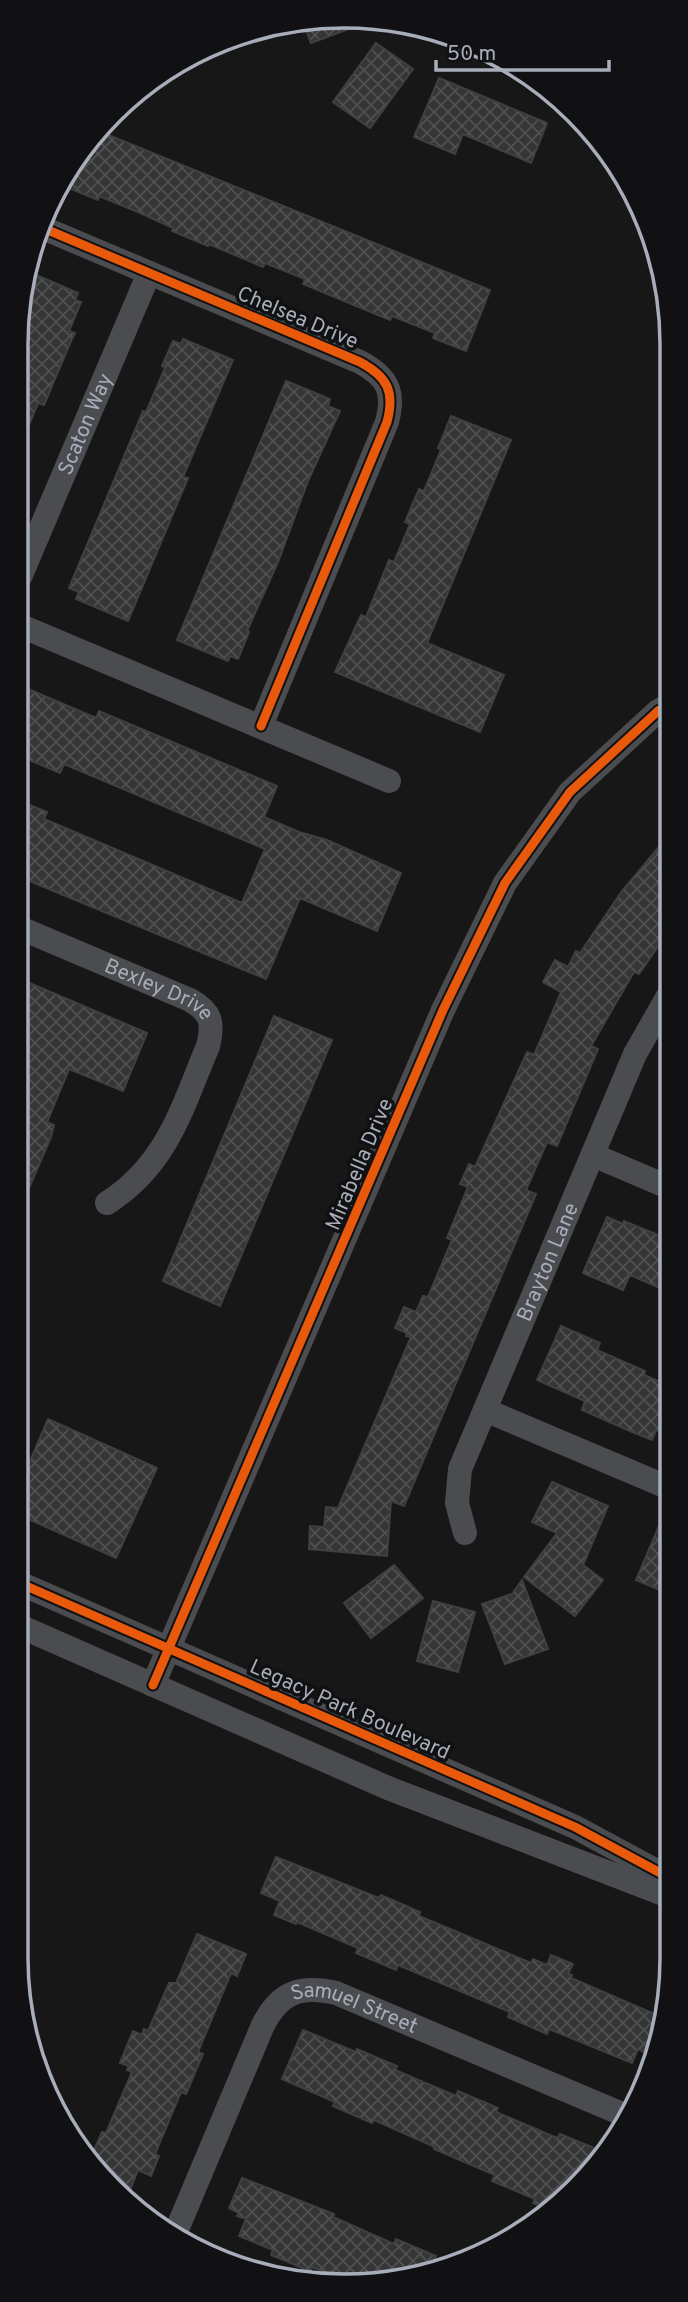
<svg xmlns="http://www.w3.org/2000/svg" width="688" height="2302" viewBox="0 0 688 2302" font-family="Overpass,sans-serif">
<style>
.building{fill:url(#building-cross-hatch);stroke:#3f4043;stroke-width:2}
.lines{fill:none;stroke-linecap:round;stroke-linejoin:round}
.minor{stroke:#4a4c50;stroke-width:24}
.cycleway-casing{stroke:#111113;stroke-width:13}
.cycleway{stroke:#e8590c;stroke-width:9}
.labels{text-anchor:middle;stroke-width:7;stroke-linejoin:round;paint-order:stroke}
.street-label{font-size:21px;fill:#a7adb9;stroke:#111113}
.rim{fill:none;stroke:#a7adb9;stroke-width:3.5}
</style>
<defs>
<pattern id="building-cross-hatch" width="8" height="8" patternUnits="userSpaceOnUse" patternTransform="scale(1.75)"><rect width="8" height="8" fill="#353536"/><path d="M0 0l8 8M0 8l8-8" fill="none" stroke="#4f5051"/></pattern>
</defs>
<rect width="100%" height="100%" fill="#171717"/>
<!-- building -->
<g class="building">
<path d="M 303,22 L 362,22 L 362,24 L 311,43 Z"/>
<path d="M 376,43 L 413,69 L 370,128 L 333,102 Z"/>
<path d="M 439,78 L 547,123 L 531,163 L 463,134 L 455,154 L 414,137 Z"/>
<path d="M 101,132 L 490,290 L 466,351 L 433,338 L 435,333 L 392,316 L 390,320 L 303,284 L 305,279 L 265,263 L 263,267 L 209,244 L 208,246 L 172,231 L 173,228 L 138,212 L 99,196 L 98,200 L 66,187 L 80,153 Z"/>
<path d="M 27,271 L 78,293 L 75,300 L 81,302 L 69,331 L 75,333 L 71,341 L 44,405 L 38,403 L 22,442 L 22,282 Z"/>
<path d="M 183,339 L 233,360 L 183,477 L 188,478 L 128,621 L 76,599 L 79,592 L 69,588 L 143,411 L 146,412 L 165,368 L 162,366 L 173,341 L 181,344 Z"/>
<path d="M 286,381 L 330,399 L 328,406 L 340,411 L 308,481 L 278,562 L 247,631 L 249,632 L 238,659 L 230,656 L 228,661 L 177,640 Z"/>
<path d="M 451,416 L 511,440 L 427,643 L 504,675 L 480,732 L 335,672 L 361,615 L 366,617 L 389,560 L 394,562 L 410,524 L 405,522 L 419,489 L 424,491 L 441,450 L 438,448 Z"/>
<path d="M 21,686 L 96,718 L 99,711 L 277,786 L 264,817 L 299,832 L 327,840 L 401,873 L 377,931 L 300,898 L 266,979 L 20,877 L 20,801 L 47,812 L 44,819 L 242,903 L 265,849 L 64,764 L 60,773 L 20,756 Z"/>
<path d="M 668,836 L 668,932 L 639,974 L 634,972 L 591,1046 L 598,1049 L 557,1146 L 547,1142 L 526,1190 L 536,1194 L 404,1506 L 391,1501 L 387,1556 L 309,1549 L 310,1526 L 324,1527 L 326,1507 L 338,1508 L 411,1337 L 406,1336 L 407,1333 L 395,1328 L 404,1307 L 416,1312 L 423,1296 L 428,1297 L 452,1240 L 447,1238 L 468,1187 L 460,1184 L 469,1164 L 475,1167 L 527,1052 L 534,1055 L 561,992 L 543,982 L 555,960 L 568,967 L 576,951 L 580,953 L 622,891 Z"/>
<path d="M 27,982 L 147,1033 L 123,1091 L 69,1069 L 47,1122 L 54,1125 L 51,1137 L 20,1209 L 19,986 L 25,988 Z"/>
<path d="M 274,1016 L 332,1040 L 220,1306 L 163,1281 Z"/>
<path d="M 607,1217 L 623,1224 L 624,1221 L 668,1239 L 667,1291 L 630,1275 L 623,1290 L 583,1273 Z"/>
<path d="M 561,1326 L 600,1343 L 597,1350 L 645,1371 L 644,1375 L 667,1385 L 667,1434 L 656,1430 L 652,1440 L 630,1431 L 582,1410 L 585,1401 L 537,1380 Z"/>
<path d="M 48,1419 L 157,1468 L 116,1558 L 17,1514 L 18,1489 Z"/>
<path d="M 552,1482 L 608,1506 L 583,1565 L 603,1580 L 575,1616 L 524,1577 L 557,1533 L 532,1522 Z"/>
<path d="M 667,1507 L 667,1593 L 636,1580 Z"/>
<path d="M 394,1565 L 423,1598 L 371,1638 L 344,1603 Z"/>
<path d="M 522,1580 L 548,1649 L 505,1664 L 482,1604 L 512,1594 Z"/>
<path d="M 433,1601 L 475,1612 L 458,1672 L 417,1661 Z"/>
<path d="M 276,1857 L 379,1898 L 381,1895 L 420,1912 L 419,1916 L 531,1963 L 533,1959 L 547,1965 L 551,1955 L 573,1964 L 568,1974 L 572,1975 L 571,1978 L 666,2019 L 652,2056 L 638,2049 L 632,2063 L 549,2029 L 547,2034 L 508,2017 L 510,2012 L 398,1965 L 396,1970 L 356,1953 L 358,1948 L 297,1922 L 296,1924 L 274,1915 L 280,1901 L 261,1893 Z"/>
<path d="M 197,1934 L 246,1954 L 237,1976 L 231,1973 L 198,2052 L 203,2054 L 186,2094 L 181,2092 L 155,2154 L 159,2156 L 151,2176 L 138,2170 L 130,2190 L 102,2179 L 89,2162 L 102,2132 L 106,2133 L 132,2072 L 127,2070 L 129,2066 L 120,2063 L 133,2031 L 142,2035 L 144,2029 L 148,2031 L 169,1983 L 176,1983 Z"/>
<path d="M 303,2030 L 356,2052 L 357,2049 L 397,2066 L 395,2070 L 456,2096 L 458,2091 L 498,2108 L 496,2112 L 557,2138 L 560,2134 L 599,2150 L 593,2164 L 548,2209 L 533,2203 L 535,2199 L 492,2181 L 495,2175 L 434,2149 L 435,2147 L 374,2120 L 372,2123 L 333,2106 L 335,2102 L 282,2079 Z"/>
<path d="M 242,2178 L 334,2214 L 333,2217 L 394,2244 L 396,2239 L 436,2256 L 434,2260 L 449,2266 L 429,2275 L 345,2281 L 312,2267 L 310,2272 L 291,2263 L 271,2255 L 273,2250 L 239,2236 L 246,2219 L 237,2216 L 239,2213 L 229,2208 Z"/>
</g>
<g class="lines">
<!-- minor -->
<g class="minor">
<path d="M 493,54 L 510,61"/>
<path d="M 43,228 L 360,362 C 388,377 395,392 387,422 L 261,726"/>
<path id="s1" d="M 21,575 L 149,273"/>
<path d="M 21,626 L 389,781"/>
<path id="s2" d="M 20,928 L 190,1000 C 211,1012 214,1022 208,1046 C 182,1108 167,1165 107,1203"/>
<path d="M 593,1155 L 668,1187"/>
<path d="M 485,1410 L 667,1487"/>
<path id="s3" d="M 465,1533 L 457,1503 L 460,1469 L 635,1054 L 668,996"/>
<path d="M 17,1582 L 575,1827 L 666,1876"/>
<path d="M 17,1625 L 388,1788 L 666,1895"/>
<path d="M 153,1685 L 443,1010 L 505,883 L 570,792 L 658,711 L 669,705"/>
<path id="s4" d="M 175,2234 L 263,2025 C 280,1992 300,1985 336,1993 L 627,2116"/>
</g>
<defs>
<g id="cycleway">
<path d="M 43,228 L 360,362 C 388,377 395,392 387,422 L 261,726"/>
<path d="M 17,1582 L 575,1827 L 666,1876"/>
<path d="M 153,1685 L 443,1010 L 505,883 L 570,792 L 658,711 L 669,705"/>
</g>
</defs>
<!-- cycleway casing -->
<use href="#cycleway" class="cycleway-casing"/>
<!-- cycleway -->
<use href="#cycleway" class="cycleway"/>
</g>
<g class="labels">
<!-- street labels -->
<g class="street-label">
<text transform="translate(298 317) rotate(23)" y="7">Chelsea Drive</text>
<text dy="7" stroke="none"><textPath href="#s1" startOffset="164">Scaton Way</textPath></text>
<text dy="7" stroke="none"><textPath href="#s2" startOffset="152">Bexley Drive</textPath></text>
<text transform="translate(359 1164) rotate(-67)" y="7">Mirabella Drive</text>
<text dy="7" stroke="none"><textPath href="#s3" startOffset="290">Brayton Lane</textPath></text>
<text transform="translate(350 1709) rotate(24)" y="7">Legacy Park Boulevard</text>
<text dy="7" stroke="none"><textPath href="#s4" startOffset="336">Samuel Street</textPath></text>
</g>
</g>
<!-- crop -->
<path d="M0 0H688V2302H0ZM344 28H344A316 316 0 0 1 660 344V1958A316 316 0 0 1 344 2274H344A316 316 0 0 1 28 1958V344A316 316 0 0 1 344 28Z" fill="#111113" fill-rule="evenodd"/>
<path class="rim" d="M344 28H344A316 316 0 0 1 660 344V1958A316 316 0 0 1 344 2274H344A316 316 0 0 1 28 1958V344A316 316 0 0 1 344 28Z"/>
<!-- scale -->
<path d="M436 60v10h173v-10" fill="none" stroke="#a7adb9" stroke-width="3.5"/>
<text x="447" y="60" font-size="21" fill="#a7adb9" stroke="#111113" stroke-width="5" paint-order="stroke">50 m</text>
</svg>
